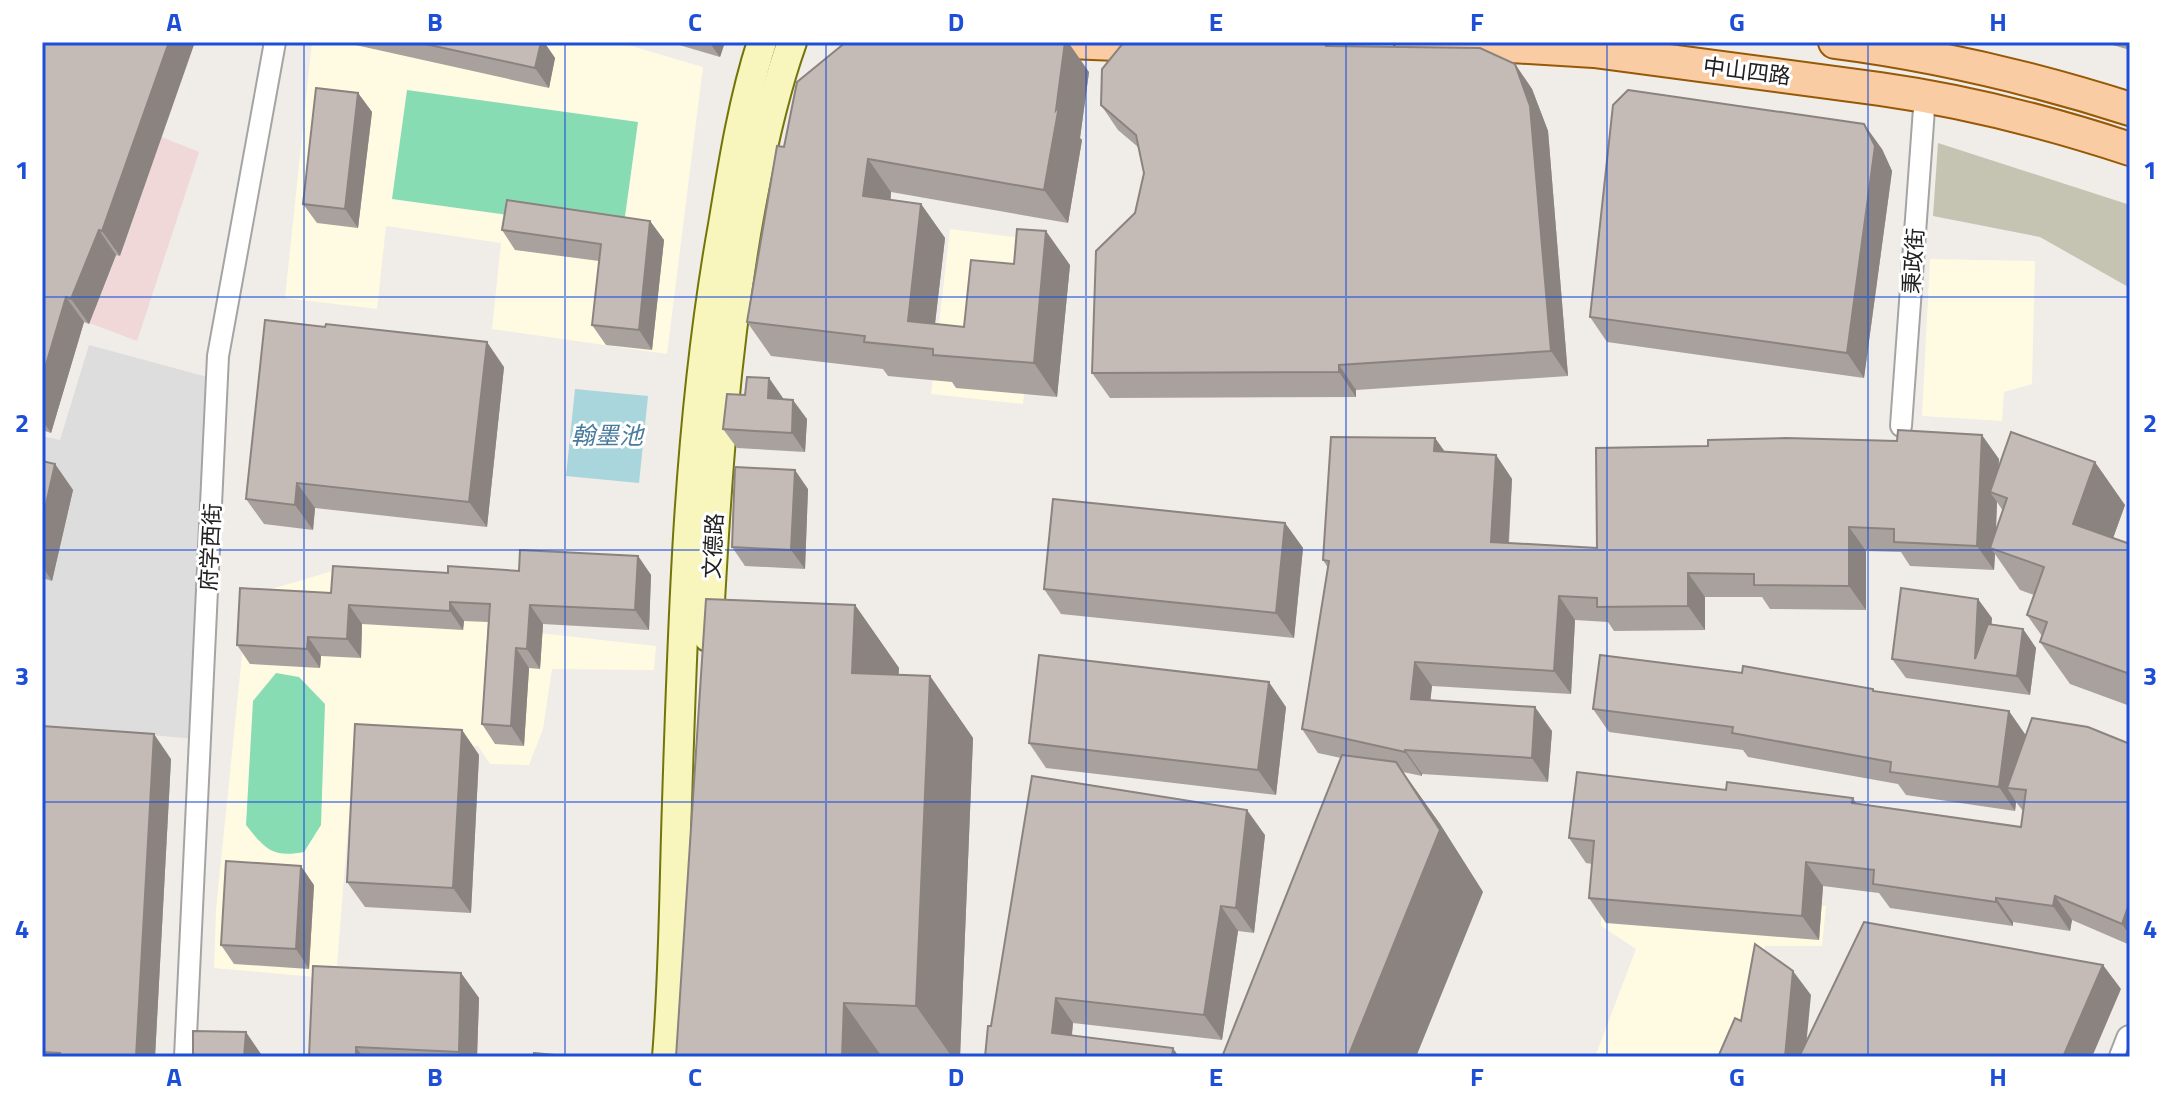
<svg xmlns="http://www.w3.org/2000/svg" width="2172" height="1099" viewBox="0 0 2172 1099" font-family="'Titillium Web','Noto Sans SC',sans-serif">
<style>
.residential{fill:#dedddd}
.commercial{fill:#f0d7d8}
.education{fill:#fefbe2}
.construction{fill:#c5c3b2}
.pitch{fill:#87dcb4}
.water{fill:#a9d5dc}
.lines{fill:none;stroke-linecap:round;stroke-linejoin:round}
.minor-casing{stroke:#a4a4a4;stroke-width:24}
.tertiary-casing{stroke:#a4a4a4;stroke-width:30}
.secondary-casing{stroke:#747508;stroke-width:32}
.primary-casing{stroke:#975905;stroke-width:36}
.minor{stroke:#fff;stroke-width:20}
.tertiary{stroke:#fff;stroke-width:26}
.secondary{stroke:#f8f5bd;stroke-width:28}
.primary{stroke:#f9cca3;stroke-width:32}
.wall{fill:#a9a19d;fill-rule:evenodd}
.shaded-wall{fill:#8a837f}
.building{fill:#c5bbb6;stroke:#8a837f;stroke-width:2}
.grid{fill:none;stroke:#1d4ed8;stroke-width:2;stroke-opacity:0.55}
.labels{text-anchor:middle;stroke-width:6;stroke-linejoin:round;paint-order:stroke}
.street-label{font-size:22px;fill:#202020;stroke:#fff}
.water-label{font-size:24px;font-style:italic;fill:#487b9d;stroke:#fff}
.neatline{fill:none;stroke:#1d4ed8;stroke-width:3}
.grid-label{font-size:26px;text-anchor:middle;font-weight:bold;fill:#1d4ed8}
</style>
<rect width="100%" height="100%" fill="#f0ece7"/>
<!-- residential -->
<path class="residential" d="M 89,345 L 211,378 L 194,739 L 42,725 L 42,436 L 60,440 Z"/>
<!-- commercial -->
<path class="commercial" d="M 42,89 L 199,152 L 137,341 L 42,305 Z"/>
<!-- education -->
<g class="education">
<path d="M 312,42 L 618,42 L 703,67 L 667,354 L 492,329 L 501,243 L 386,226 L 377,309 L 285,298 Z"/>
<path d="M 950,229 L 1038,240 L 1023,404 L 931,394 Z"/>
<path d="M 1930,259 L 2035,261 L 2032,384 L 2004,392 L 2002,421 L 1922,416 Z"/>
<path d="M 339,569 L 521,631 L 656,646 L 654,670 L 552,669 L 543,729 L 529,765 L 490,764 L 478,746 L 355,738 L 336,979 L 214,968 L 216,910 L 248,596 Z"/>
<path d="M 1602,887 L 1826,906 L 1822,946 L 1765,946 L 1746,1033 L 1729,1029 L 1718,1057 L 1595,1057 L 1636,949 L 1601,926 Z"/>
</g>
<!-- construction -->
<path class="construction" d="M 1938,143 L 2130,205 L 2130,288 L 2040,237 L 1933,216 Z"/>
<!-- pitch -->
<g class="pitch">
<path d="M 407,90 L 638,122 L 623,231 L 392,199 Z"/>
<path d="M 276,673 L 299,677 L 325,704 L 321,825 L 304,852 C 273,858 265,849 246,825 L 253,701 Z"/>
</g>
<!-- water -->
<path class="water" d="M 575,389 L 648,396 L 639,483 L 566,476 Z"/>
<g class="lines">
<defs>
<g id="minor">
<path d="M 1901,426 L 1925,95"/>
<path d="M 185,1057 L 218,356 L 275,42"/>
</g>
<path id="tertiary" d="M 2123,1057 L 2130,1039"/>
<g id="secondary">
<path d="M 708,637 C 716,489 725,341 753,195 C 763,143 774,92 792,42"/>
<path d="M 667,1057 C 674,972 674,888 677,803 C 683,610 689,415 723,225 C 733,164 743,101 762,42"/>
</g>
<g id="primary">
<path d="M 1069,42 L 1165,46"/>
<path d="M 1835,42 C 1936,55 2033,78 2130,109"/>
<path d="M 1411,48 L 1512,46 L 1594,51 L 1880,89 C 1965,101 2048,122 2130,149"/>
</g>
</defs>
<!-- minor casing -->
<use href="#minor" class="minor-casing"/>
<!-- tertiary casing -->
<use href="#tertiary" class="tertiary-casing"/>
<!-- secondary casing -->
<use href="#secondary" class="secondary-casing"/>
<!-- primary casing -->
<use href="#primary" class="primary-casing"/>
<!-- minor -->
<use href="#minor" class="minor"/>
<!-- tertiary -->
<use href="#tertiary" class="tertiary"/>
<!-- secondary -->
<use href="#secondary" class="secondary"/>
<!-- primary -->
<use href="#primary" class="primary"/>
</g>
<!-- wall -->
<g class="wall">
<path d="M 42,42 L 120,256 L 116,255 L 89,324 L 84,322 L 51,433 L 42,430 Z"/>
<path d="M 342,42 L 544,42 L 555,58 L 549,88 Z"/>
<path d="M 669,42 L 725,42 L 720,57 Z"/>
<path d="M 1327,42 L 1330,46 L 1515,64 L 1532,89 L 1548,131 L 1568,376 L 1356,390 L 1356,397 L 1110,398 L 1092,373 L 1135,213 L 1144,173 L 1138,147 L 1118,130 L 1101,105 Z"/>
<path d="M 2102,42 L 2130,42 L 2130,50 Z"/>
<path d="M 1089,72 L 1080,138 L 1082,140 L 1068,223 L 891,192 L 891,200 L 921,204 L 945,238 L 935,324 L 964,327 L 1014,264 L 1070,265 L 1057,397 L 956,388 L 952,382 L 888,376 L 883,369 L 771,356 L 747,322 L 784,147 Z"/>
<path d="M 358,93 L 372,112 L 358,228 L 317,223 L 303,204 Z"/>
<path d="M 1882,149 L 1892,171 L 1864,378 L 1607,342 L 1590,317 Z"/>
<path d="M 650,221 L 664,240 L 652,350 L 606,345 L 592,325 L 599,261 L 515,250 L 502,230 Z"/>
<path d="M 504,367 L 487,527 L 315,508 L 313,530 L 264,524 L 246,499 Z"/>
<path d="M 769,378 L 783,399 L 807,419 L 805,452 L 737,448 L 723,429 L 745,395 Z"/>
<path d="M 1435,438 L 1445,452 L 1496,455 L 1512,479 L 1509,543 L 1597,548 L 1999,459 L 1998,468 L 2125,505 L 2113,538 L 2130,544 L 2130,706 L 2070,684 L 2040,642 L 2042,636 L 2027,615 L 2034,595 L 2020,590 L 1995,554 L 1994,570 L 1910,566 L 1901,552 L 1866,551 L 1866,610 L 1770,609 L 1762,597 L 1705,597 L 1705,630 L 1614,631 L 1608,622 L 1575,620 L 1571,694 L 1432,686 L 1430,700 L 1552,731 L 1548,782 L 1422,774 L 1422,776 L 1403,772 L 1440,824 L 1483,892 L 1341,758 L 1318,753 L 1302,729 L 1328,568 L 1323,560 ZM 1997,502 L 2003,511 L 1996,532 Z"/>
<path d="M 42,461 L 55,464 L 73,490 L 52,581 L 42,578 Z"/>
<path d="M 808,489 L 805,569 L 745,566 L 732,547 Z"/>
<path d="M 1285,523 L 1303,548 L 1294,638 L 1061,614 L 1044,589 Z"/>
<path d="M 638,556 L 651,575 L 649,630 L 543,624 L 540,669 L 529,668 L 524,746 L 495,744 L 482,724 L 488,622 L 464,621 L 463,630 L 362,624 L 361,658 L 321,656 L 320,668 L 250,664 L 237,645 L 331,593 L 448,573 L 519,571 Z"/>
<path d="M 855,605 L 899,668 L 898,675 L 930,676 L 973,738 L 960,1057 L 676,1057 Z"/>
<path d="M 1992,618 L 1991,624 L 2023,629 L 2036,648 L 2030,695 L 1906,678 L 1892,659 Z"/>
<path d="M 1875,692 L 2025,734 L 2025,738 L 2130,744 L 2130,945 L 2072,920 L 2070,931 L 2013,922 L 2013,926 L 1890,908 L 1879,893 L 1823,886 L 1819,940 L 1606,923 L 1589,898 L 1592,864 L 1586,863 L 1569,838 L 1726,790 L 1853,798 L 1857,804 L 2021,827 L 2023,811 L 2016,802 L 2015,811 L 1906,795 L 1898,784 L 1748,757 L 1743,750 L 1609,732 L 1593,709 Z"/>
<path d="M 1286,707 L 1276,795 L 1046,768 L 1029,743 Z"/>
<path d="M 42,726 L 171,759 L 155,1057 L 42,1057 Z"/>
<path d="M 462,730 L 479,755 L 471,913 L 365,907 L 347,882 Z"/>
<path d="M 1265,835 L 1254,933 L 1238,931 L 1222,1040 L 1073,1023 L 1072,1036 L 991,1026 Z"/>
<path d="M 314,885 L 309,969 L 234,964 L 221,945 Z"/>
<path d="M 461,973 L 479,998 L 477,1057 L 309,1057 Z"/>
</g>
<!-- shaded-wall -->
<g class="shaded-wall">
<path d="M 169,42 L 195,42 L 120,256 L 102,231 Z"/>
<path d="M 541,42 L 544,42 L 555,58 L 549,88 L 535,68 Z"/>
<path d="M 709,42 L 725,42 L 720,57 Z"/>
<path d="M 1065,42 L 1068,42 L 1089,72 L 1080,138 L 1082,140 L 1068,223 L 1044,190 Z"/>
<path d="M 1515,64 L 1532,89 L 1548,131 L 1568,376 L 1551,351 Z"/>
<path d="M 358,93 L 372,112 L 358,228 L 345,209 Z"/>
<path d="M 1864,124 L 1882,149 L 1892,171 L 1864,378 L 1847,353 Z"/>
<path d="M 868,159 L 891,192 L 886,230 L 863,196 Z"/>
<path d="M 921,204 L 945,238 L 932,349 L 908,321 Z"/>
<path d="M 650,221 L 664,240 L 652,350 L 639,330 Z"/>
<path d="M 99,230 L 116,255 L 89,324 L 71,299 Z"/>
<path d="M 1046,231 L 1070,265 L 1057,397 L 1034,363 Z"/>
<path d="M 66,297 L 84,322 L 51,433 L 42,420 L 42,378 Z"/>
<path d="M 487,342 L 504,367 L 487,527 L 469,502 Z"/>
<path d="M 1339,365 L 1356,390 L 1356,397 L 1339,372 Z"/>
<path d="M 769,378 L 783,398 L 782,417 L 768,398 Z"/>
<path d="M 793,400 L 807,419 L 805,452 L 792,433 Z"/>
<path d="M 1982,435 L 1999,459 L 1997,495 L 1990,492 L 1997,502 L 1995,549 L 1990,548 L 1995,554 L 1994,570 L 1977,546 Z"/>
<path d="M 1435,438 L 1452,462 L 1434,451 Z"/>
<path d="M 1496,455 L 1512,479 L 1507,566 L 1491,542 Z"/>
<path d="M 2095,462 L 2125,505 L 2103,566 L 2073,524 Z"/>
<path d="M 55,464 L 73,490 L 52,581 L 42,566 L 42,522 Z"/>
<path d="M 795,470 L 808,489 L 805,569 L 791,550 Z"/>
<path d="M 297,483 L 315,508 L 313,530 L 295,505 Z"/>
<path d="M 1285,523 L 1303,548 L 1294,638 L 1276,613 Z"/>
<path d="M 1849,527 L 1866,551 L 1866,610 L 1849,586 Z"/>
<path d="M 638,556 L 651,575 L 649,630 L 635,610 Z"/>
<path d="M 1688,573 L 1705,597 L 1705,630 L 1688,606 Z"/>
<path d="M 1559,596 L 1575,620 L 1571,694 L 1554,671 Z"/>
<path d="M 1978,599 L 1992,618 L 1989,672 L 1975,659 Z"/>
<path d="M 450,602 L 464,621 L 463,630 L 450,611 Z"/>
<path d="M 349,605 L 362,624 L 361,658 L 347,639 Z"/>
<path d="M 530,605 L 543,624 L 540,669 L 527,649 Z"/>
<path d="M 855,605 L 899,668 L 896,735 L 852,673 Z"/>
<path d="M 2023,629 L 2036,648 L 2030,695 L 2017,676 Z"/>
<path d="M 308,637 L 321,656 L 320,668 L 307,649 Z"/>
<path d="M 516,648 L 529,668 L 524,746 L 511,726 Z"/>
<path d="M 1415,662 L 1432,686 L 1428,723 L 1411,699 Z"/>
<path d="M 930,676 L 973,738 L 960,1057 L 952,1057 L 916,1006 Z"/>
<path d="M 1269,682 L 1286,707 L 1276,795 L 1258,770 Z"/>
<path d="M 1535,707 L 1552,731 L 1548,782 L 1532,758 Z"/>
<path d="M 2009,711 L 2025,734 L 2018,789 L 2007,788 L 2016,802 L 2015,811 L 1999,787 Z"/>
<path d="M 462,730 L 479,755 L 471,913 L 453,888 Z"/>
<path d="M 154,734 L 171,759 L 155,1057 L 136,1057 Z"/>
<path d="M 1405,750 L 1422,774 L 1422,776 L 1405,752 Z"/>
<path d="M 1396,762 L 1440,824 L 1483,892 L 1416,1057 L 1348,1057 Z"/>
<path d="M 1247,810 L 1265,835 L 1254,933 L 1236,908 Z"/>
<path d="M 1806,862 L 1823,886 L 1819,940 L 1802,916 Z"/>
<path d="M 301,866 L 314,885 L 309,969 L 296,949 Z"/>
<path d="M 2055,896 L 2072,920 L 2070,931 L 2053,906 Z"/>
<path d="M 1996,898 L 2013,922 L 2013,926 L 1996,902 Z"/>
<path d="M 2130,901 L 2130,936 L 2122,924 Z"/>
<path d="M 1221,906 L 1238,931 L 1222,1040 L 1204,1015 Z"/>
<path d="M 2103,965 L 2121,989 L 2092,1057 L 2063,1057 Z"/>
<path d="M 1793,971 L 1811,995 L 1805,1057 L 1785,1057 Z"/>
<path d="M 461,973 L 479,998 L 477,1057 L 462,1057 L 459,1052 Z"/>
<path d="M 1056,998 L 1073,1023 L 1069,1057 L 1052,1033 Z"/>
<path d="M 844,1003 L 882,1057 L 842,1057 Z"/>
<path d="M 246,1032 L 263,1057 L 244,1057 Z"/>
<path d="M 356,1047 L 363,1057 L 356,1057 Z"/>
<path d="M 1173,1048 L 1179,1057 L 1172,1057 Z"/>
</g>
<!-- building -->
<g class="building">
<path d="M 42,42 L 169,42 L 102,231 L 99,230 L 71,299 L 66,297 L 42,378 Z"/>
<path d="M 416,42 L 541,42 L 535,68 Z"/>
<path d="M 846,42 L 1065,42 L 1056,110 L 1059,106 L 1044,190 L 868,159 L 863,196 L 921,204 L 908,321 L 964,327 L 971,260 L 1014,264 L 1017,229 L 1046,231 L 1034,363 L 933,355 L 933,349 L 864,342 L 865,336 L 747,322 L 777,146 L 784,147 L 797,82 Z"/>
<path d="M 1124,42 L 1326,42 L 1326,46 L 1480,48 L 1515,64 L 1530,106 L 1551,351 L 1339,365 L 1339,372 L 1092,373 L 1096,251 L 1135,213 L 1144,173 L 1136,135 L 1101,105 L 1102,69 Z"/>
<path d="M 316,88 L 358,93 L 345,209 L 303,204 Z"/>
<path d="M 1628,90 L 1864,124 L 1875,146 L 1847,353 L 1590,317 L 1613,105 Z"/>
<path d="M 507,200 L 650,221 L 639,330 L 592,325 L 601,244 L 502,230 Z"/>
<path d="M 265,320 L 325,327 L 326,324 L 487,342 L 469,502 L 297,483 L 295,505 L 246,499 Z"/>
<path d="M 747,377 L 769,378 L 768,398 L 793,400 L 792,433 L 723,429 L 727,394 L 745,395 Z"/>
<path d="M 1898,430 L 1982,435 L 1977,546 L 1894,542 L 1894,529 L 1849,527 L 1849,586 L 1754,585 L 1754,574 L 1688,573 L 1688,606 L 1597,607 L 1597,598 L 1559,596 L 1554,671 L 1415,662 L 1411,699 L 1535,707 L 1532,758 L 1405,750 L 1405,752 L 1302,729 L 1329,561 L 1323,560 L 1331,437 L 1435,438 L 1434,451 L 1496,455 L 1491,542 L 1597,548 L 1596,448 L 1708,446 L 1708,440 L 1786,438 L 1897,441 Z"/>
<path d="M 2011,432 L 2095,462 L 2073,524 L 2130,544 L 2130,674 L 2040,642 L 2047,622 L 2027,615 L 2044,567 L 1990,548 L 2007,498 L 1990,492 Z"/>
<path d="M 42,461 L 55,464 L 42,522 Z"/>
<path d="M 735,467 L 795,470 L 791,550 L 732,547 Z"/>
<path d="M 1053,499 L 1285,523 L 1276,613 L 1044,589 Z"/>
<path d="M 520,550 L 638,556 L 635,610 L 530,605 L 527,649 L 516,648 L 511,726 L 482,724 L 490,604 L 450,602 L 450,611 L 349,605 L 347,639 L 308,637 L 307,649 L 237,645 L 240,588 L 331,593 L 333,566 L 448,573 L 448,566 L 519,571 Z"/>
<path d="M 1901,588 L 1978,599 L 1975,659 L 1988,624 L 2023,629 L 2017,676 L 1892,659 Z"/>
<path d="M 706,599 L 855,605 L 852,673 L 930,676 L 916,1006 L 844,1003 L 842,1057 L 676,1057 Z"/>
<path d="M 1039,655 L 1269,682 L 1258,770 L 1029,743 Z"/>
<path d="M 1600,655 L 1742,673 L 1743,666 L 1873,689 L 1873,691 L 2009,711 L 1999,787 L 1890,772 L 1891,762 L 1732,733 L 1733,727 L 1593,709 Z"/>
<path d="M 2032,718 L 2088,727 L 2130,744 L 2130,901 L 2122,924 L 2055,896 L 2053,906 L 1996,898 L 1996,902 L 1873,884 L 1874,870 L 1806,862 L 1802,916 L 1589,898 L 1594,841 L 1569,838 L 1577,772 L 1726,790 L 1727,782 L 1853,798 L 1852,803 L 2021,827 L 2026,790 L 2007,788 Z"/>
<path d="M 355,724 L 462,730 L 453,888 L 347,882 Z"/>
<path d="M 42,726 L 154,734 L 136,1057 L 59,1057 L 60,1053 L 42,1052 Z"/>
<path d="M 1342,755 L 1396,762 L 1440,830 L 1348,1057 L 1222,1057 Z"/>
<path d="M 1032,776 L 1247,810 L 1236,908 L 1221,906 L 1204,1015 L 1056,998 L 1052,1033 L 1173,1048 L 1172,1057 L 985,1057 L 988,1026 L 991,1026 Z"/>
<path d="M 226,861 L 301,866 L 296,949 L 221,945 Z"/>
<path d="M 1864,922 L 2103,965 L 2063,1057 L 1799,1057 Z"/>
<path d="M 1755,944 L 1793,971 L 1785,1057 L 1718,1057 L 1735,1018 L 1741,1021 Z"/>
<path d="M 313,966 L 461,973 L 459,1052 L 356,1047 L 356,1057 L 309,1057 Z"/>
<path d="M 193,1031 L 246,1032 L 244,1057 L 193,1057 Z"/>
<path d="M 2130,1044 L 2130,1057 L 2125,1057 Z"/>
<path d="M 534,1053 L 576,1057 L 534,1057 Z"/>
</g>
<!-- grid -->
<path class="grid" d="M 304,42 L 304,1057M 565,42 L 565,1057M 826,42 L 826,1057M 1086,42 L 1086,1057M 1346,42 L 1346,1057M 1607,42 L 1607,1057M 1868,42 L 1868,1057M 42,297 L 2130,297M 42,550 L 2130,550M 42,802 L 2130,802"/>
<g class="labels">
<!-- street labels -->
<g class="street-label">
<text transform="translate(1747 71) rotate(7)" y="8">中山四路</text>
<text transform="translate(1913 261) rotate(-86)" y="8">秉政街</text>
<text transform="translate(713 546) rotate(-87)" y="8">文德路</text>
<text transform="translate(210 547) rotate(-87)" y="8">府学西街</text>
</g>
<!-- water labels -->
<g class="water-label">
<text x="607" y="444">翰墨池</text>
</g>
</g>
<!-- border -->
<rect width="2172" height="1099" fill="none" stroke="#ffffff" stroke-width="88"/>
<rect x="44" y="44" width="2084" height="1011" class="neatline"/>
<g class="grid-label">
<text x="174" y="31">A</text>
<text x="435" y="31">B</text>
<text x="695" y="31">C</text>
<text x="956" y="31">D</text>
<text x="1216" y="31">E</text>
<text x="1477" y="31">F</text>
<text x="1737" y="31">G</text>
<text x="1998" y="31">H</text>
<text x="22" y="179">1</text>
<text x="2150" y="179">1</text>
<text x="22" y="432">2</text>
<text x="2150" y="432">2</text>
<text x="22" y="685">3</text>
<text x="2150" y="685">3</text>
<text x="22" y="938">4</text>
<text x="2150" y="938">4</text>
<text x="174" y="1086">A</text>
<text x="435" y="1086">B</text>
<text x="695" y="1086">C</text>
<text x="956" y="1086">D</text>
<text x="1216" y="1086">E</text>
<text x="1477" y="1086">F</text>
<text x="1737" y="1086">G</text>
<text x="1998" y="1086">H</text>
</g>
</svg>
